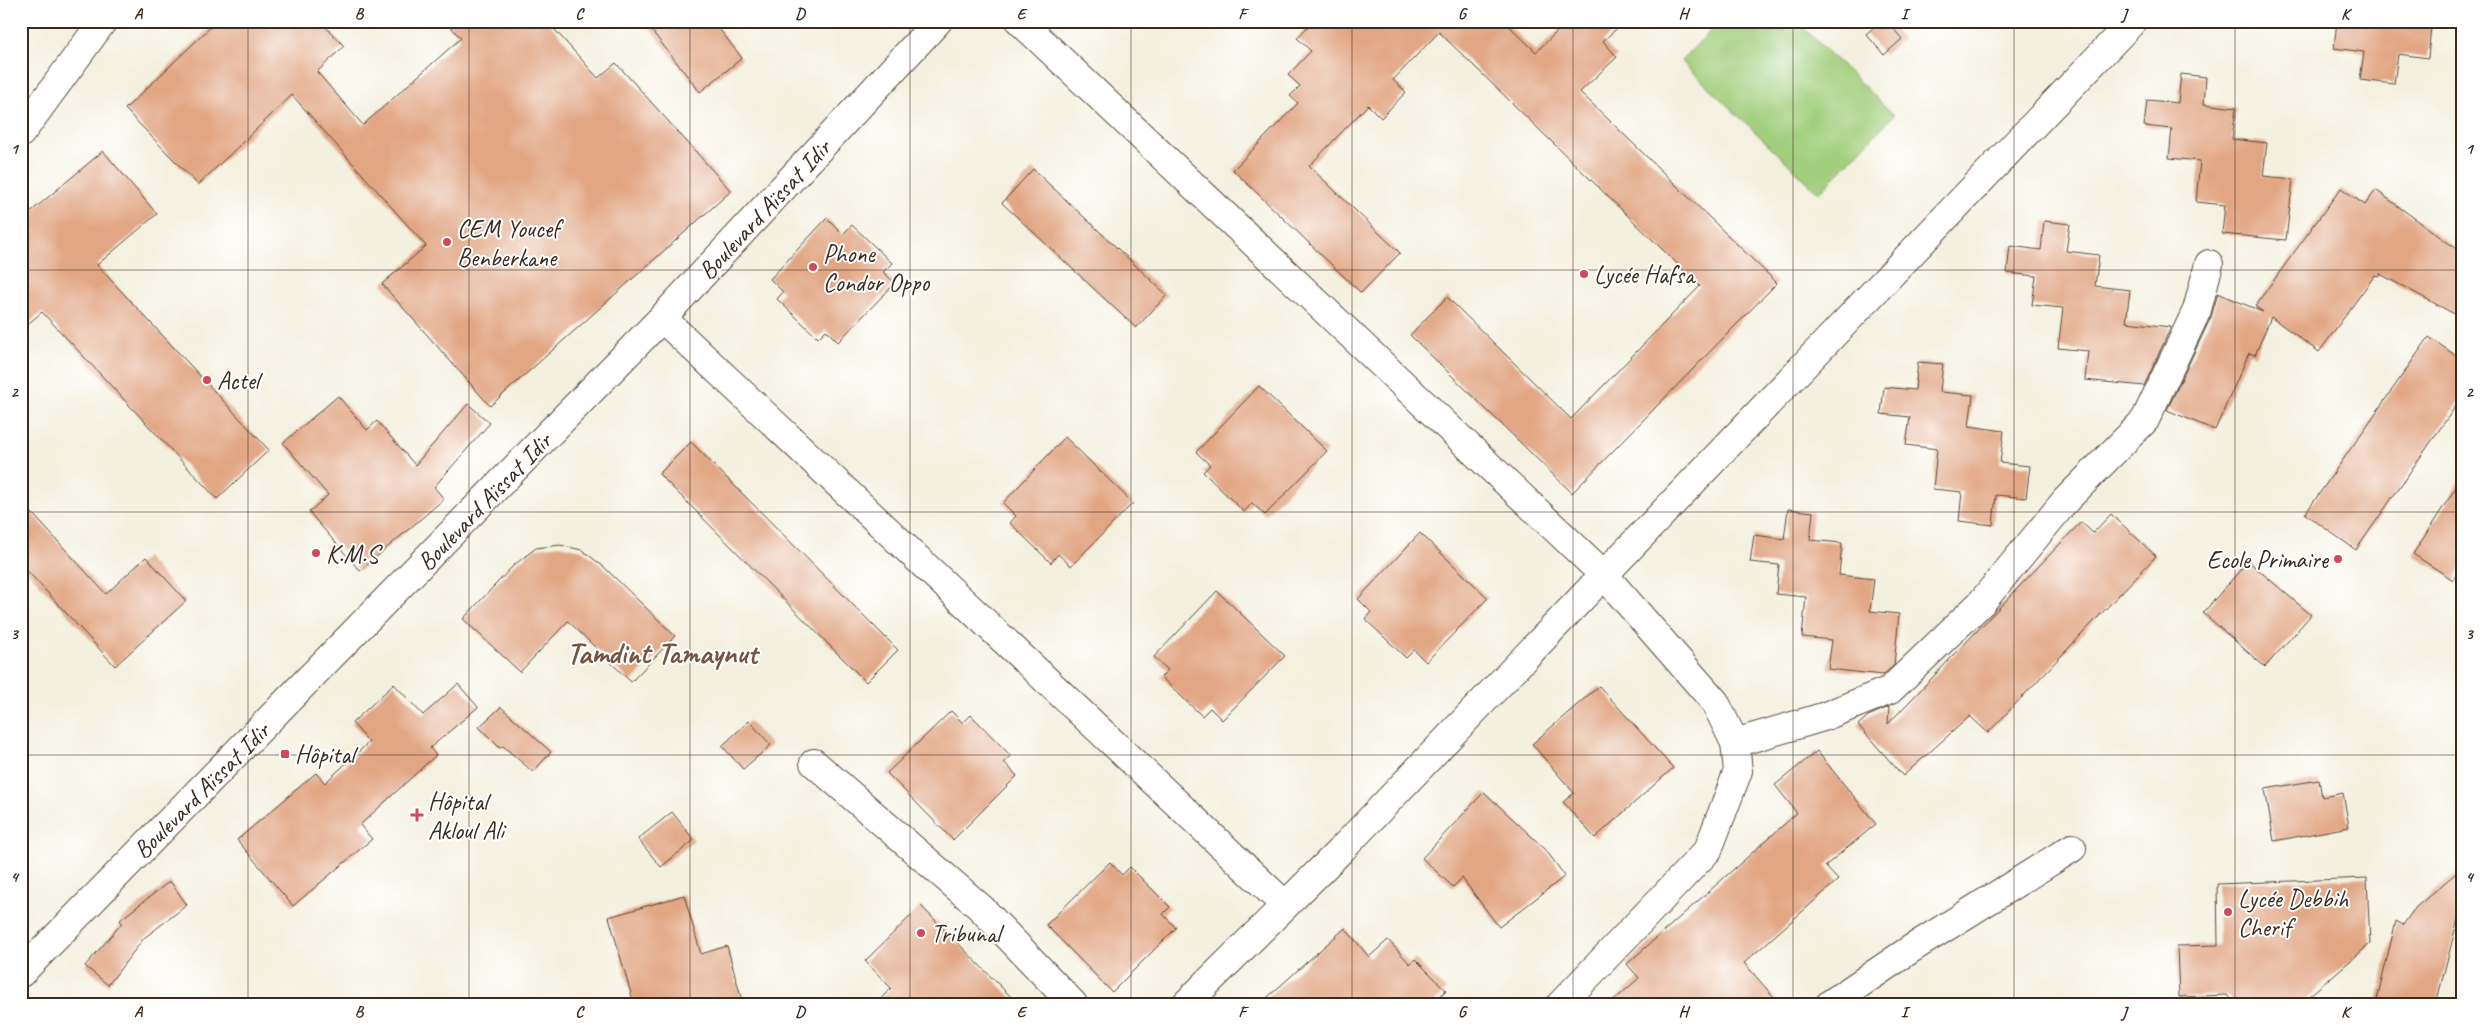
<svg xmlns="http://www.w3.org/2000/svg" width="2483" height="1025" viewBox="0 0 2483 1025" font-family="Caveat,sans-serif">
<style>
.green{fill:#a1cf7d;stroke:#6e7c4e}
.building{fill:#e1a683}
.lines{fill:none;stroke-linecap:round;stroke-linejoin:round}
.minor-casing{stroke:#57483b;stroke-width:30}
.minor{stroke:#fff;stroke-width:28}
.grid{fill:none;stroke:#3b2a1e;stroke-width:1;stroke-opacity:0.55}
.poi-dot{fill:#d1495b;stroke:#fff;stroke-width:2}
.labels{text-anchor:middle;stroke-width:4;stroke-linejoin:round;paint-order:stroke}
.street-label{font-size:25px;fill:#3b2a1e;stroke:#fff}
.poi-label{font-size:25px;fill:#3b2a1e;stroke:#fff;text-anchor:start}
.district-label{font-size:30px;font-weight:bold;fill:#755541;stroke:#fff}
.neatline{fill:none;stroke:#3b2a1e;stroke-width:2}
.grid-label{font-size:16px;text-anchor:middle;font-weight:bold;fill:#3b2a1e}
</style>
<rect width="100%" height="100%" fill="#fff"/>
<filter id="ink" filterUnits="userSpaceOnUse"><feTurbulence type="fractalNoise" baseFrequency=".02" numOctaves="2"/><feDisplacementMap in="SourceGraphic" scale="10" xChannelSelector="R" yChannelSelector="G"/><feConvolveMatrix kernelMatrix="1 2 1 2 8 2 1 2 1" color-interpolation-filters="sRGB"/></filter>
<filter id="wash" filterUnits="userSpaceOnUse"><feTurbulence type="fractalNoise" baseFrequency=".0096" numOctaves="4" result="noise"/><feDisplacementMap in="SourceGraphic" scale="20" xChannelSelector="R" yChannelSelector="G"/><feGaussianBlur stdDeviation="1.12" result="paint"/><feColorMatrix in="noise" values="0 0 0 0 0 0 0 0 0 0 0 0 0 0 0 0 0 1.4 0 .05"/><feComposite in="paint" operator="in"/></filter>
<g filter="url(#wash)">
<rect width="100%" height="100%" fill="#f4f0df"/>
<!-- green -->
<path class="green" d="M 1720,21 L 1796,21 L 1894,115 L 1819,193 L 1681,61 Z"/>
<g id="blocks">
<!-- building -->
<g class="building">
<path d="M 217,21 L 320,21 L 344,46 L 317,72 L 363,125 L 461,38 L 445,21 L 547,21 L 598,78 L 616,63 L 731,191 L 490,406 L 382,284 L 426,246 L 292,95 L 198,185 L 125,109 Z"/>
<path d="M 644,21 L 713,21 L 742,58 L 700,92 Z"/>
<path d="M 1313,21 L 1504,21 L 1536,52 L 1568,21 L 1625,21 L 1603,41 L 1617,57 L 1580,92 L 1777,283 L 1572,493 L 1410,335 L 1447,297 L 1571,419 L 1700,286 L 1439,32 L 1393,80 L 1406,92 L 1381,118 L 1368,105 L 1309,166 L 1400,253 L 1361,293 L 1233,170 L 1298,103 L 1290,96 L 1300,86 L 1288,75 L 1311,51 L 1297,38 Z"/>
<path d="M 1881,21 L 1887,21 L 1902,39 L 1884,55 L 1866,34 Z"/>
<path d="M 2337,21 L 2390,21 L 2431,26 L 2428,58 L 2398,54 L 2394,84 L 2360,80 L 2364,52 L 2334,48 Z"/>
<path d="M 2181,74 L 2206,77 L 2204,104 L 2236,108 L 2232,139 L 2267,143 L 2263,176 L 2293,179 L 2286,240 L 2222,234 L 2225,205 L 2196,202 L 2200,161 L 2169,158 L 2172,129 L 2144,126 L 2147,100 L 2178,103 Z"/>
<path d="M 103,151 L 157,214 L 97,265 L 269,450 L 217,499 L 42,312 L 21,330 L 21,220 Z"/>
<path d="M 1033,169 L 1167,295 L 1136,328 L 1002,203 Z"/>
<path d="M 2341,188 L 2365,205 L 2376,190 L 2462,253 L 2462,318 L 2380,274 L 2378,276 L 2375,275 L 2319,352 L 2271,317 L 2255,355 L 2249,353 L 2215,430 L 2167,410 L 2211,317 L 2218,293 L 2263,312 L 2255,306 Z"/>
<path d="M 827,218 L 843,234 L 852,225 L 892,263 L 883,272 L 895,283 L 838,342 L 826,330 L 818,338 L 777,299 L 783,292 L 770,279 Z"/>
<path d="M 2044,221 L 2070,224 L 2066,251 L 2099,255 L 2095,286 L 2130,290 L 2126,322 L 2171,327 L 2144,386 L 2085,380 L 2088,351 L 2058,348 L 2063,308 L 2032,305 L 2036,276 L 2007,273 L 2010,246 L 2041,250 Z"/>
<path d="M 2429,337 L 2462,360 L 2462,397 L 2356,550 L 2305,514 Z"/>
<path d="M 1918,362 L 1943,364 L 1940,392 L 1973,395 L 1969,426 L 2004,431 L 2000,463 L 2030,466 L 2026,498 L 1996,495 L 1993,525 L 1959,521 L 1962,492 L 1933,489 L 1937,449 L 1906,445 L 1910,417 L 1881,414 L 1884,387 L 1915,390 Z"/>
<path d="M 1259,386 L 1327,451 L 1265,515 L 1252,503 L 1244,512 L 1203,472 L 1210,465 L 1196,452 Z"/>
<path d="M 338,396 L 367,430 L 377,421 L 415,465 L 468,404 L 490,423 L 434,487 L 444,499 L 360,571 L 309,512 L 328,495 L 283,443 Z"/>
<path d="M 1065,437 L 1133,503 L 1071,566 L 1058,554 L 1051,563 L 1010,523 L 1016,516 L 1003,503 Z"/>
<path d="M 691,442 L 898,650 L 866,682 L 659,474 Z"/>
<path d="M 2462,478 L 2462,566 L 2453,580 L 2413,554 Z"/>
<path d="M 21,501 L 106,594 L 146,557 L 186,601 L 115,666 L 21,564 Z"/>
<path d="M 1788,509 L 1813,512 L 1810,540 L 1842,543 L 1839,575 L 1874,579 L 1870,611 L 1899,614 L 1894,665 L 1883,675 L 1828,669 L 1832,640 L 1802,637 L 1806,597 L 1776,594 L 1779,565 L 1750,562 L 1754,535 L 1784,539 Z"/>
<path d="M 2111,514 L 2156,556 L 1988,733 L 1970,716 L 1903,776 L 1858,725 L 1868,716 L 1889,707 L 1888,724 L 2081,522 L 2093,533 Z"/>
<path d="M 1420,533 L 1488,598 L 1426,662 L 1414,650 L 1406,658 L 1365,619 L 1371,612 L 1358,599 Z"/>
<path d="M 560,545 L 582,550 L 604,567 L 675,636 L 631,682 L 568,621 L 520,672 L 463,619 L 514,565 L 536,548 Z"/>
<path d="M 2248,561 L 2311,615 L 2265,667 L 2203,613 Z"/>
<path d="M 1217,591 L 1285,656 L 1222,720 L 1210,708 L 1202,716 L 1161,677 L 1168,670 L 1154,657 Z"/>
<path d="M 394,684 L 423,715 L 458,684 L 478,707 L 430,748 L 436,755 L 360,825 L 372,839 L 293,906 L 237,840 L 316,773 L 325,783 L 369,742 L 352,723 Z"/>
<path d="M 1599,686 L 1673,768 L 1595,838 L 1563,802 L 1574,793 L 1532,744 Z"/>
<path d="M 501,707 L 551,752 L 533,772 L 503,746 L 500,748 L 479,727 Z"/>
<path d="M 951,711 L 963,723 L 971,715 L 1011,756 L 1004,762 L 1017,776 L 953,840 L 887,773 Z"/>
<path d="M 749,721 L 771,745 L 743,769 L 722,746 Z"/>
<path d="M 1817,751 L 1876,824 L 1825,866 L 1838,880 L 1744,963 L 1780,1004 L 1610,1004 L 1639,978 L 1627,964 L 1797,813 L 1775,785 Z"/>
<path d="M 2319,780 L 2322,797 L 2343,793 L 2349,827 L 2274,841 L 2265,789 Z"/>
<path d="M 1484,792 L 1545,849 L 1565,876 L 1499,927 L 1462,878 L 1453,887 L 1422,858 Z"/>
<path d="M 672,812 L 694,840 L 661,867 L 638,839 Z"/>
<path d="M 1110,862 L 1122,875 L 1130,867 L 1170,907 L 1163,914 L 1176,928 L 1112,992 L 1046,925 Z"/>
<path d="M 2462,868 L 2462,903 L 2436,1004 L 2376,1004 L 2396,921 L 2403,925 L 2415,908 Z"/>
<path d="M 2367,878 L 2370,944 L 2302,1002 L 2234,1004 L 2227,995 L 2179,997 L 2177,946 L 2218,945 L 2217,884 Z"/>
<path d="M 170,881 L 187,905 L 144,938 L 108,985 L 85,966 L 122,923 L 120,920 Z"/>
<path d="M 684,895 L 701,954 L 727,946 L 743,1004 L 634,1004 L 609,917 Z"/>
<path d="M 921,906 L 1018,1004 L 876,1004 L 891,988 L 865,961 Z"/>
<path d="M 1345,928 L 1369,957 L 1388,940 L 1410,964 L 1415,959 L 1446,990 L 1433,1004 L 1260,1004 Z"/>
</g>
</g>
</g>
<g filter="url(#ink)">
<use href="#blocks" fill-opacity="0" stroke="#57483b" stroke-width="1"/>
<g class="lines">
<defs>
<g id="minor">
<path d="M 1020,21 L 1603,574 L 1715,702 L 1735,743 L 1738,771 L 1708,850 L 1561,1004"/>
<path d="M 21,133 L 103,21"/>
<path d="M 662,318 L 1285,905"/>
<path d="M 1735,743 L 1823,717 L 1890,690 L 1981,603 L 2066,500 L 2145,420 L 2197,310 L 2209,264"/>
<path d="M 814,763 L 981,908 L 1073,1004"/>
<path d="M 21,973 L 662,318 L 938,21"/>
<path d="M 1186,1004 L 1342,849 L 2133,21"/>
<path d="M 1830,1004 L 1911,949 L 2072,848"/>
</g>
</defs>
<!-- minor casing -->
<use href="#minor" class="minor-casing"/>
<!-- minor -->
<use href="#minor" class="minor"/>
</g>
</g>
<!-- grid -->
<path class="grid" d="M 248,21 L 248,1004M 469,21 L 469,1004M 690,21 L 690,1004M 910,21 L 910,1004M 1131,21 L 1131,1004M 1352,21 L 1352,1004M 1573,21 L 1573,1004M 1793,21 L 1793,1004M 2014,21 L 2014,1004M 2235,21 L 2235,1004M 21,270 L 2462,270M 21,512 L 2462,512M 21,755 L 2462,755"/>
<!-- markers -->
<g class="poi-dot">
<circle cx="447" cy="242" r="5"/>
<circle cx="813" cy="267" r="5"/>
<circle cx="1584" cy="274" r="5"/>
<circle cx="207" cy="380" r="5"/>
<circle cx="316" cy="553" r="5"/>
<circle cx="2338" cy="559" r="5"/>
<rect x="280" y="749" width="10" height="10" rx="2.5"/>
<path d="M414.5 807.5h5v5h5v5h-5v5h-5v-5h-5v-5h5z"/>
<circle cx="2228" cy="912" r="5"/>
<circle cx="921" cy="933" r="5"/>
</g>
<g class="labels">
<!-- street labels -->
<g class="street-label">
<text transform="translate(764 209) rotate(-47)" y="9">Boulevard Aïssat Idir</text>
<text transform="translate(484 501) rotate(-46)" y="9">Boulevard Aïssat Idir</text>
<text transform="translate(201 790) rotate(-45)" y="9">Boulevard Aïssat Idir</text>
</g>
<!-- poi labels -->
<g class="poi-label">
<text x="457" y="237">CEM Youcef<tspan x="457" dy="29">Benberkane</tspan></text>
<text x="823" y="262">Phone<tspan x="823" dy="29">Condor Oppo</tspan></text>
<text x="1594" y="283">Lycée Hafsa</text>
<text x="217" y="389">Actel</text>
<text x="326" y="562">K.M.S</text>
<text x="2328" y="568" text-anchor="end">Ecole Primaire</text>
<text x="295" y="763">Hôpital</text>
<text x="428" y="810">Hôpital<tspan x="428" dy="29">Akloul Ali</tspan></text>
<text x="2238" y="907">Lycée Debbih<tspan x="2238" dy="29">Cherif</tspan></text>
<text x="931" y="942">Tribunal</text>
</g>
<!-- district labels -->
<g class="district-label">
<text x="662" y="663">Tamdint Tamaynut</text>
</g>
</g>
<!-- margin -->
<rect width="2483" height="1025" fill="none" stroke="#fff" stroke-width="55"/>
<rect x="28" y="28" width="2428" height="970" class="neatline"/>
<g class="grid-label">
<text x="138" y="19">A</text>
<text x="359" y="19">B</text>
<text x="579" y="19">C</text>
<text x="800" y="19">D</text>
<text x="1021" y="19">E</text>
<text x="1242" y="19">F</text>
<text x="1462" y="19">G</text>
<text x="1683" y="19">H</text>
<text x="1904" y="19">I</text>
<text x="2124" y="19">J</text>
<text x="2345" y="19">K</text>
<text x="14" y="154">1</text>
<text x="2469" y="154">1</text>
<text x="14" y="397">2</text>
<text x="2469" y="397">2</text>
<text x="14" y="639">3</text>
<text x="2469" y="639">3</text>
<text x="14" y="882">4</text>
<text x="2469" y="882">4</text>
<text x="138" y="1017">A</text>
<text x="359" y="1017">B</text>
<text x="579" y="1017">C</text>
<text x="800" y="1017">D</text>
<text x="1021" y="1017">E</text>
<text x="1242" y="1017">F</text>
<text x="1462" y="1017">G</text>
<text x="1683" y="1017">H</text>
<text x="1904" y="1017">I</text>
<text x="2124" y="1017">J</text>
<text x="2345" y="1017">K</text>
</g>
</svg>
